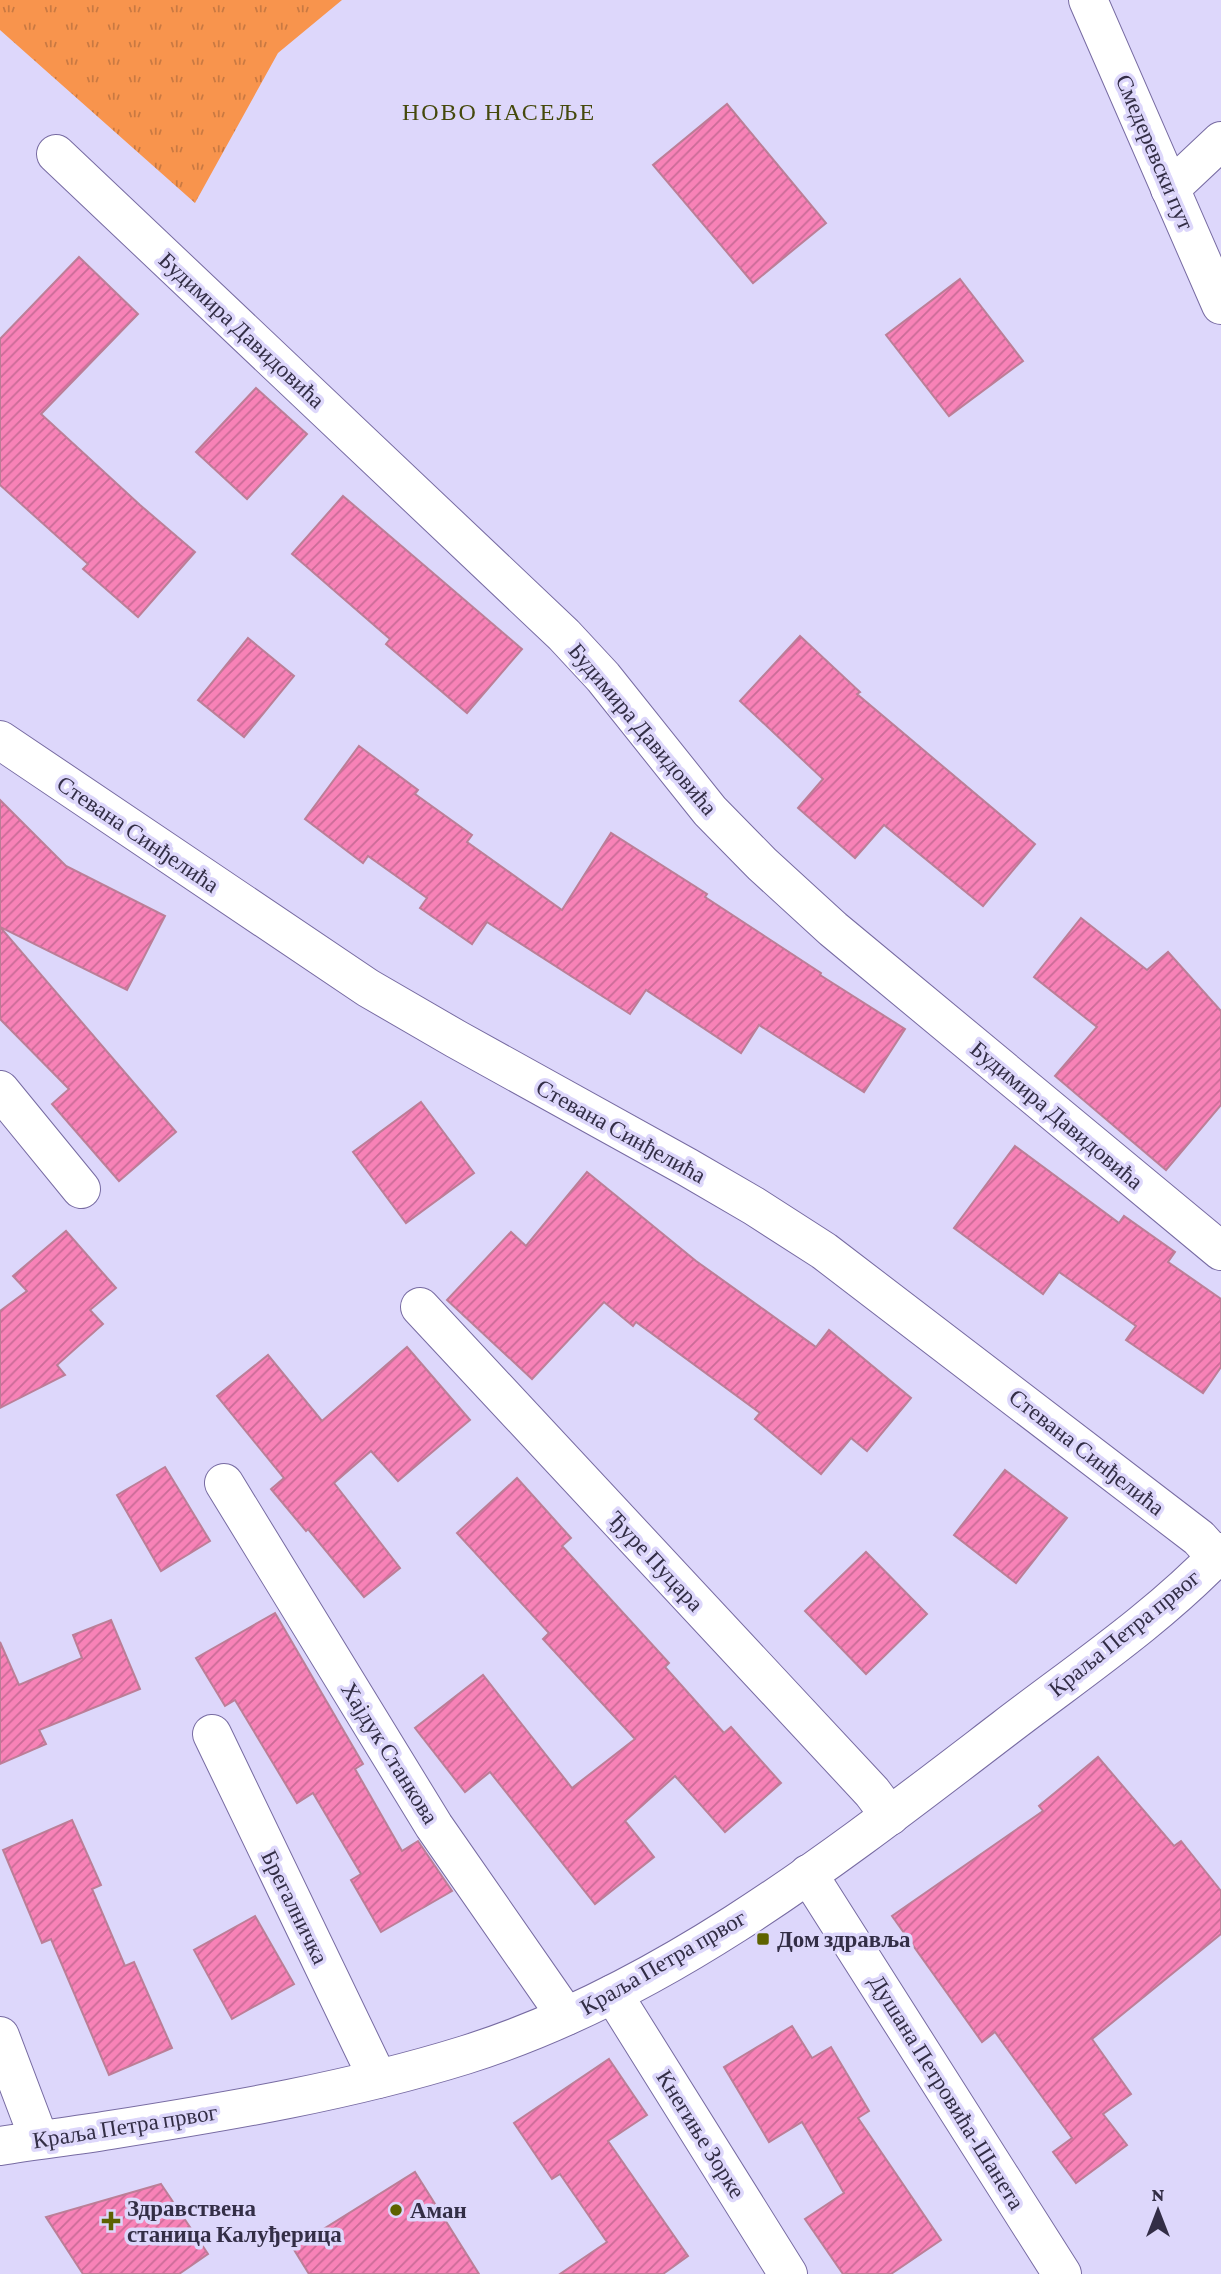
<svg xmlns="http://www.w3.org/2000/svg" width="1221" height="2274" viewBox="0 0 1221 2274" font-family="'Crimson Pro',serif">
<style>
.grass{fill:url(#grass-tufts)}
.building{fill:url(#building-hatch);stroke:#bc7e97;stroke-width:2}
.lines{fill:none;stroke-linecap:round;stroke-linejoin:round}
.minor-casing{stroke:#776ba2;stroke-width:40}
.tertiary-casing{stroke:#776ba2;stroke-width:40}
.secondary-casing{stroke:#776ba2;stroke-width:40}
.minor{stroke:#fff;stroke-width:38}
.tertiary{stroke:#fff;stroke-width:38}
.secondary{stroke:#fff;stroke-width:38}
.poi-dot{fill:#5d6200;stroke:#ddd7fb;stroke-width:2.5}
.labels{text-anchor:middle;stroke-width:7;stroke-linejoin:round;paint-order:stroke}
.street-label{font-size:23px;fill:#332e46;stroke:#ddd7fb}
.poi-label{font-size:23px;font-weight:bold;fill:#332e46;stroke:#ddd7fb;text-anchor:start}
.neighbourhood-label{font-size:24px;letter-spacing:2px;fill:#45490c;stroke:#ddd7fb}
</style>
<defs>
<pattern id="grass-tufts" width="24" height="20" patternUnits="userSpaceOnUse" patternTransform="scale(1.75)"><rect width="24" height="20" fill="#f8944d"/><path d="M3 7l-1-3M5 7V3M7 7l1-3M15 17l-1-3M17 17v-4M19 17l1-3" fill="none" stroke="#c97942"/></pattern>
<pattern id="building-hatch" width="6" height="6" patternUnits="userSpaceOnUse" patternTransform="scale(1.75)"><rect width="6" height="6" fill="#f882b7"/><path d="M-1 1l2-2M0 6l6-6M5 7l2-2" fill="none" stroke="#c96b97"/></pattern>
</defs>
<rect width="100%" height="100%" fill="#ddd7fb"/>
<!-- grass -->
<path class="grass" d="M 0,0 L 342,0 L 278,53 L 195,203 L 0,30 Z"/>
<!-- building -->
<g class="building">
<path d="M 727,104 L 826,223 L 753,283 L 653,165 Z"/>
<path d="M 79,257 L 138,314 L 41,414 L 140,505 L 195,552 L 138,617 L 83,569 L 88,564 L 0,485 L 0,339 Z"/>
<path d="M 960,279 L 1023,361 L 949,416 L 886,335 Z"/>
<path d="M 256,388 L 307,434 L 247,499 L 196,452 Z"/>
<path d="M 343,496 L 522,649 L 467,713 L 386,644 L 390,639 L 292,554 Z"/>
<path d="M 800,636 L 860,692 L 857,694 L 1035,844 L 983,906 L 884,825 L 855,858 L 798,808 L 823,779 L 740,701 Z"/>
<path d="M 248,638 L 294,676 L 244,737 L 198,700 Z"/>
<path d="M 359,746 L 418,790 L 415,794 L 472,835 L 467,842 L 562,910 L 611,833 L 707,894 L 705,897 L 821,973 L 820,975 L 905,1029 L 864,1092 L 759,1025 L 741,1053 L 646,990 L 630,1014 L 487,922 L 472,944 L 420,908 L 427,898 L 368,856 L 363,863 L 305,819 Z"/>
<path d="M 0,800 L 66,866 L 165,916 L 127,990 L 0,927 L 176,1132 L 119,1181 L 52,1104 L 69,1089 L 0,1019 Z"/>
<path d="M 1081,918 L 1147,970 L 1168,952 L 1221,1011 L 1221,1105 L 1166,1170 L 1055,1076 L 1097,1027 L 1034,977 Z"/>
<path d="M 421,1102 L 474,1173 L 406,1223 L 353,1152 Z"/>
<path d="M 1015,1146 L 1119,1223 L 1124,1216 L 1175,1252 L 1168,1262 L 1221,1299 L 1221,1367 L 1203,1393 L 1126,1340 L 1136,1326 L 1059,1272 L 1043,1294 L 954,1228 Z"/>
<path d="M 587,1172 L 696,1261 L 816,1347 L 829,1330 L 911,1398 L 867,1451 L 851,1438 L 821,1474 L 755,1419 L 760,1413 L 636,1322 L 633,1326 L 604,1302 L 532,1379 L 447,1300 L 511,1232 L 526,1246 Z"/>
<path d="M 66,1231 L 116,1288 L 90,1310 L 103,1324 L 57,1365 L 65,1375 L 0,1408 L 0,1311 L 27,1291 L 13,1276 Z"/>
<path d="M 407,1347 L 470,1420 L 398,1481 L 371,1451 L 334,1483 L 400,1568 L 364,1597 L 308,1529 L 306,1531 L 271,1489 L 284,1478 L 217,1396 L 268,1355 L 322,1421 Z"/>
<path d="M 165,1467 L 210,1541 L 161,1571 L 117,1495 Z"/>
<path d="M 1005,1470 L 1067,1518 L 1016,1583 L 954,1535 Z"/>
<path d="M 517,1478 L 571,1538 L 562,1546 L 669,1663 L 665,1667 L 724,1733 L 731,1727 L 781,1783 L 725,1832 L 675,1776 L 625,1821 L 654,1857 L 595,1904 L 490,1772 L 465,1792 L 415,1728 L 483,1675 L 572,1788 L 635,1739 L 543,1639 L 549,1633 L 457,1533 Z"/>
<path d="M 866,1552 L 927,1614 L 866,1674 L 805,1611 Z"/>
<path d="M 275,1613 L 363,1764 L 355,1769 L 402,1851 L 418,1841 L 452,1891 L 381,1932 L 351,1880 L 361,1874 L 313,1793 L 297,1803 L 235,1700 L 225,1706 L 196,1658 Z"/>
<path d="M 111,1620 L 140,1689 L 39,1730 L 46,1744 L 0,1764 L 0,1642 L 19,1685 L 82,1658 L 73,1635 Z"/>
<path d="M 1098,1757 L 1174,1846 L 1181,1841 L 1221,1891 L 1221,1934 L 1092,2039 L 1131,2094 L 1103,2114 L 1127,2145 L 1076,2183 L 1053,2152 L 1072,2138 L 995,2032 L 982,2042 L 892,1916 L 1043,1811 L 1039,1806 Z"/>
<path d="M 72,1820 L 101,1885 L 92,1889 L 125,1966 L 134,1962 L 172,2048 L 109,2075 L 51,1939 L 42,1943 L 3,1850 Z"/>
<path d="M 255,1916 L 294,1984 L 232,2019 L 194,1950 Z"/>
<path d="M 792,2026 L 812,2058 L 831,2047 L 869,2111 L 858,2118 L 941,2240 L 891,2274 L 843,2274 L 805,2219 L 844,2193 L 802,2122 L 769,2142 L 724,2067 Z"/>
<path d="M 609,2059 L 647,2115 L 608,2141 L 688,2256 L 663,2274 L 560,2274 L 607,2242 L 560,2174 L 552,2179 L 514,2123 Z"/>
<path d="M 415,2172 L 479,2274 L 309,2274 L 293,2248 Z"/>
<path d="M 161,2184 L 208,2254 L 179,2274 L 83,2274 L 46,2217 Z"/>
</g>
<g class="lines">
<defs>
<g id="minor">
<path d="M 56,154 L 564,635 L 603,677 L 710,811 L 762,864 L 833,929 L 1221,1251"/>
<path d="M 1170,189 L 1221,141"/>
<path d="M 0,740 L 368,988 L 456,1039 L 687,1167 L 754,1206 L 824,1251 L 1199,1538 L 1216,1557"/>
<path d="M 0,1090 L 81,1189"/>
<path d="M 420,1307 L 872,1792 L 890,1816"/>
<path d="M 224,1483 L 434,1826 L 566,2016"/>
<path d="M 212,1734 L 378,2079"/>
<path d="M 808,1874 L 1062,2274"/>
<path d="M 613,1994 L 788,2274"/>
<path d="M 0,2036 L 39,2139"/>
</g>
<path id="tertiary" d="M 0,2146 C 37,2140 74,2136 110,2130 C 230,2111 349,2091 465,2055 C 666,1992 840,1854 1005,1728 C 1078,1672 1157,1619 1221,1552"/>
<path id="secondary" d="M 1088,0 L 1221,305"/>
</defs>
<!-- minor casing -->
<use href="#minor" class="minor-casing"/>
<!-- tertiary casing -->
<use href="#tertiary" class="tertiary-casing"/>
<!-- secondary casing -->
<use href="#secondary" class="secondary-casing"/>
<!-- minor -->
<use href="#minor" class="minor"/>
<!-- tertiary -->
<use href="#tertiary" class="tertiary"/>
<!-- secondary -->
<use href="#secondary" class="secondary"/>
</g>
<!-- markers -->
<g class="poi-dot">
<rect x="756" y="1932" width="14" height="14" rx="3.5"/>
<circle cx="396" cy="2210" r="7"/>
<path d="M107.5 2210.5h7v7h7v7h-7v7h-7v-7h-7v-7h7z"/>
</g>
<g class="labels">
<!-- street labels -->
<g class="street-label">
<text transform="translate(1155 152) rotate(67)" y="8">Смедеревски пут</text>
<text transform="translate(242 330) rotate(43)" y="8">Будимира Давидовића</text>
<text transform="translate(643 729) rotate(50)" y="8">Будимира Давидовића</text>
<text transform="translate(138 834) rotate(34)" y="8">Стевана Синђелића</text>
<text transform="translate(1057 1115) rotate(40)" y="8">Будимира Давидовића</text>
<text transform="translate(621 1131) rotate(29)" y="8">Стевана Синђелића</text>
<text transform="translate(1087 1452) rotate(38)" y="8">Стевана Синђелића</text>
<text transform="translate(656 1561) rotate(47)" y="8">Ђуре Пуцара</text>
<text transform="translate(1124 1633) rotate(-39)" y="8">Краља Петра првог</text>
<text transform="translate(390 1753) rotate(58)" y="8">Хајдук Станкова</text>
<text transform="translate(295 1907) rotate(64)" y="8">Брегалничка</text>
<text transform="translate(663 1962) rotate(-30)" y="8">Краља Петра првог</text>
<text transform="translate(947 2092) rotate(58)" y="8">Душана Петровића-Шанета</text>
<text transform="translate(125 2126) rotate(-9)" y="8">Краља Петра првог</text>
<text transform="translate(701 2134) rotate(58)" y="8">Кнегиње Зорке</text>
</g>
<!-- poi labels -->
<g class="poi-label">
<text x="777" y="1947">Дом здравља</text>
<text x="127" y="2216">Здравствена<tspan x="127" dy="26">станица Калуђерица</tspan></text>
<text x="410" y="2218">Аман</text>
</g>
<!-- neighbourhood labels -->
<g class="neighbourhood-label">
<text x="499" y="120">НОВО НАСЕЉЕ</text>
</g>
</g>
<!-- north arrow -->
<g transform="translate(1158 2211)" stroke="#ddd7fb" stroke-width="5" paint-order="stroke">
<path d="M0-5L12 26L0 18L-12 26Z" fill="#332e46"/>
<text y="-10" font-size="19" font-weight="bold" text-anchor="middle" fill="#332e46">N</text>
</g>
</svg>
